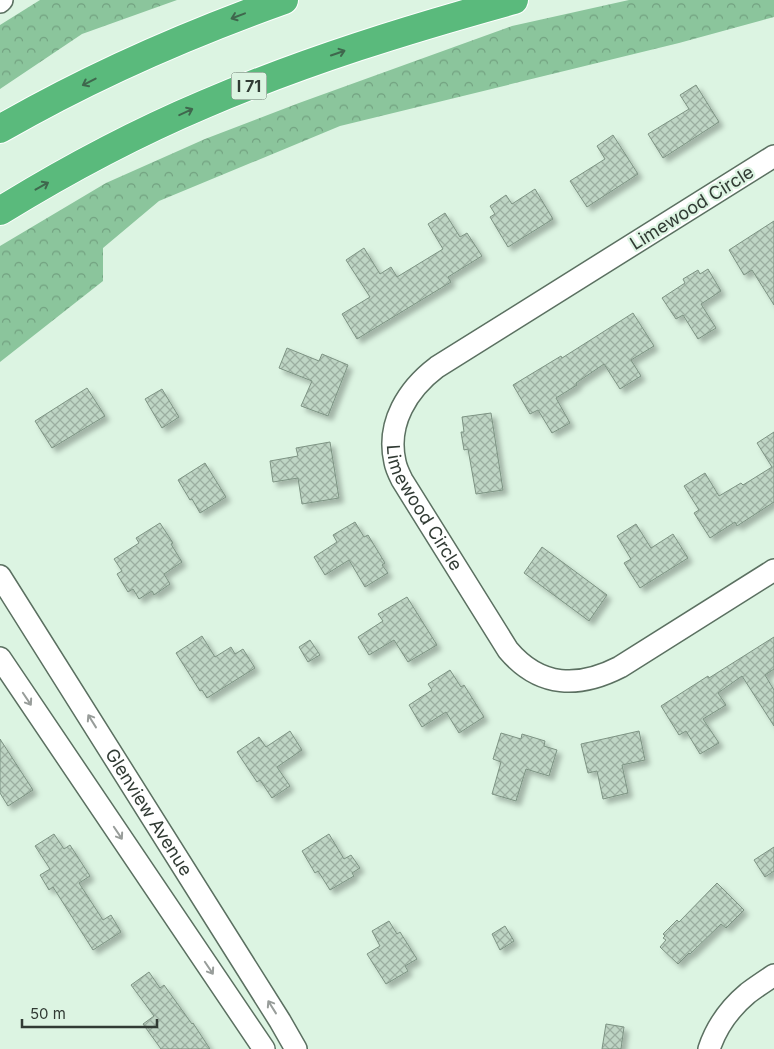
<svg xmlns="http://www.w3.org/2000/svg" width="774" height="1049" viewBox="0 0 774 1049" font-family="Inter,sans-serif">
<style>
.forest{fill:url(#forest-crowns)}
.building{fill:url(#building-cross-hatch);stroke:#7d9383;filter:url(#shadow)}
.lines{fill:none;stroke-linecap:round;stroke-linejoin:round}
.minor-casing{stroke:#5b7061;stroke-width:24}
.highway-casing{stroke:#fff;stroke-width:30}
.minor{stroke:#fff;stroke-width:21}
.highway{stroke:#5aba7c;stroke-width:28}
.oneway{stroke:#3f674d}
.oneway2{stroke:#989d9a}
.labels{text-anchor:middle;stroke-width:4.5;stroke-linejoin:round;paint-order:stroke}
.shield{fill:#dcf4e2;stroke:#647268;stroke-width:1}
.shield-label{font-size:16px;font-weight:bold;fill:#313b34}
.street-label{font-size:18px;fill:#313b34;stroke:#dcf4e2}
</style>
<defs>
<pattern id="forest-crowns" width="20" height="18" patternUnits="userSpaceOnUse" patternTransform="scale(1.25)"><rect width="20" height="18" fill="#8bc59c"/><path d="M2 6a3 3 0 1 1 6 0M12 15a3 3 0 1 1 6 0" fill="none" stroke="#72a180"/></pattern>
<pattern id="building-cross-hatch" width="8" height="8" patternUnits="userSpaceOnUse" patternTransform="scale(1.25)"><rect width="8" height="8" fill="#bed5c4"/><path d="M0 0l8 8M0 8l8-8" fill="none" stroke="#9baea0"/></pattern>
<filter id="shadow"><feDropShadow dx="4.5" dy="4.5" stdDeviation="2.5" flood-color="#0004"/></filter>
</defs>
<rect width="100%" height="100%" fill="#dcf4e2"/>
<!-- forest -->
<g class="forest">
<path d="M 40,0 L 177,0 L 82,34 L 0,89 L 0,25 Z"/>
<path d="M 629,0 L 774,0 L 774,17 L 679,43 L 340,126 L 159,201 L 103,248 L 103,281 L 0,362 L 0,246 L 106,183 L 205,139 L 299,103 L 512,26 Z"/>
</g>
<!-- building -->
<g class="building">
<path d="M 696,85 L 719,122 L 663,158 L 648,134 L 689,109 L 680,95 Z"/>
<path d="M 613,135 L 638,174 L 587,207 L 570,181 L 605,159 L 597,146 Z"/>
<path d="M 535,189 L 553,219 L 508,247 L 490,217 L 495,214 L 490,206 L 506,195 L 512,204 Z"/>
<path d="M 445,213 L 460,237 L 467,233 L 482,256 L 448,277 L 451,282 L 357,339 L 342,314 L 370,297 L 346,260 L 364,248 L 380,274 L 391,267 L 397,277 L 443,249 L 428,224 Z"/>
<path d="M 774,221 L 774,305 L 752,270 L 744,275 L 729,250 Z"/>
<path d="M 708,269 L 721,291 L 701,304 L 716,328 L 698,339 L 683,315 L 676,319 L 662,298 L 685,283 L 683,279 L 698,270 L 700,274 Z"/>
<path d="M 633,313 L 654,346 L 631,360 L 641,376 L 620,389 L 604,364 L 576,383 L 577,385 L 556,398 L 570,423 L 552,433 L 538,410 L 530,414 L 513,385 L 561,356 L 562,358 Z"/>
<path d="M 287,348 L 319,361 L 322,354 L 348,365 L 328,416 L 301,406 L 312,381 L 279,368 Z"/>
<path d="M 87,388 L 105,416 L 52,448 L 35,421 Z"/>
<path d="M 162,389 L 179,417 L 162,428 L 145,399 Z"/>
<path d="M 491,413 L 503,490 L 476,494 L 468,449 L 464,450 L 461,432 L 464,432 L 462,417 Z"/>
<path d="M 774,432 L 774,502 L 737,526 L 735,522 L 710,538 L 694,513 L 699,510 L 684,486 L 705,473 L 719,496 L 741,483 L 743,485 L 772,467 L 757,443 Z"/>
<path d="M 330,442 L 339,498 L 302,504 L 298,478 L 273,482 L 270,461 L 298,456 L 296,448 Z"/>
<path d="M 205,463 L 226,497 L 200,513 L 192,499 L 190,500 L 178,480 Z"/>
<path d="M 355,522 L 364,537 L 368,535 L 385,563 L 382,565 L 388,573 L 365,587 L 349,560 L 325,575 L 314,557 L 337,542 L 333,535 Z"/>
<path d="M 160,523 L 173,543 L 171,544 L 182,562 L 164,574 L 170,584 L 154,595 L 152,591 L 139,599 L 133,589 L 128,592 L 117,574 L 122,571 L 114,559 L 139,543 L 136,538 Z"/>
<path d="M 636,524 L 651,548 L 673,534 L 688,558 L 640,588 L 624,563 L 631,559 L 617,536 Z"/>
<path d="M 542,547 L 607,595 L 589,621 L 524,573 Z"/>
<path d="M 407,597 L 437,645 L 408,662 L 394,640 L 369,655 L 358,637 L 383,621 L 378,614 Z"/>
<path d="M 202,636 L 215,657 L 231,647 L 235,654 L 243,649 L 255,668 L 207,698 L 202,690 L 200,691 L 176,653 Z"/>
<path d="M 774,637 L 774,669 L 765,675 L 774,690 L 774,726 L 742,676 L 718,693 L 726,705 L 703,719 L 719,743 L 700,754 L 686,731 L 679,735 L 661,706 L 708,676 L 709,678 Z"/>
<path d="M 310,640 L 320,655 L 308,662 L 299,647 Z"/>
<path d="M 450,670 L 461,687 L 464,685 L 484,717 L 459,733 L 446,712 L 422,727 L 409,705 L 432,690 L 428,684 Z"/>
<path d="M 290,731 L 302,750 L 277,767 L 290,786 L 272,798 L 260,780 L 257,782 L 237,752 L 259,737 L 266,747 Z"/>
<path d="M 639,731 L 645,760 L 622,765 L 628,793 L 603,799 L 597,771 L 588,773 L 581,744 Z"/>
<path d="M 501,733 L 521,739 L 522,734 L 545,741 L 544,746 L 557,750 L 549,776 L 526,769 L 516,801 L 492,794 L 501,762 L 493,759 Z"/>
<path d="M 0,739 L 33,790 L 8,806 L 0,793 Z"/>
<path d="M 54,834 L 64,849 L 70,845 L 90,876 L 79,883 L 103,920 L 111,915 L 121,932 L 93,950 L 53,887 L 49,890 L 40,875 L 50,869 L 35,846 Z"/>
<path d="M 329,834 L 344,859 L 351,855 L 360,868 L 352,873 L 354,876 L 330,890 L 318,871 L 315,873 L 302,851 Z"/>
<path d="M 774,847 L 774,871 L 765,877 L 754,860 Z"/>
<path d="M 717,883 L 744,910 L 726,928 L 721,924 L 690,954 L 689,953 L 678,964 L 660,947 L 666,940 L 663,938 L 665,936 L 663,934 L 677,920 L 679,922 Z"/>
<path d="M 389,921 L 397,934 L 400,932 L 417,959 L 405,966 L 408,971 L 386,984 L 367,954 L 380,946 L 372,931 Z"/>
<path d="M 505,926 L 514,941 L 500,950 L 492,934 Z"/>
<path d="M 149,972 L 160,988 L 164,985 L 192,1024 L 193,1023 L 210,1049 L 161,1049 L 143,1024 L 154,1016 L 131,985 Z"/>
<path d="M 606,1024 L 624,1027 L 621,1049 L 602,1049 Z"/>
</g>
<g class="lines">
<defs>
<g id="minor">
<path d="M 0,2 L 2,0"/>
<path id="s1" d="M 774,156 L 437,367 C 408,389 386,423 395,462 C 396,468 399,474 402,480 L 508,650 C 540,688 579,688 620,667 L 774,570"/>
<path id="s2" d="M 0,576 L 280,1021 L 296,1049"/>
<path d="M 0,658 L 264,1049"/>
<path d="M 709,1049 C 716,1028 730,1008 748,993 C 756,987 765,981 774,975"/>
</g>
<g id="highway">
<path d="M 0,129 C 90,77 186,35 284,0"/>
<path d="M 0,211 C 65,171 134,134 205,104 C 305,61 409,29 514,0"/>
</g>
</defs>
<!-- minor casing -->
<use href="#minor" class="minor-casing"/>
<!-- highway casing -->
<use href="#highway" class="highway-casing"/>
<!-- minor -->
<use href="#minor" class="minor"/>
<!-- highway -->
<use href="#highway" class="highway"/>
</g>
<!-- one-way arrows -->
<defs><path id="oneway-shaft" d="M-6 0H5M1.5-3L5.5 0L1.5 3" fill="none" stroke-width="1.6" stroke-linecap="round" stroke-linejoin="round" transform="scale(1.25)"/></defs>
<g class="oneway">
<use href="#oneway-shaft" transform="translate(238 16) rotate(159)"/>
<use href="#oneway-shaft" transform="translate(338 53) rotate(-19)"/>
<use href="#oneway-shaft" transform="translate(89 82) rotate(153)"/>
<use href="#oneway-shaft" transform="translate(186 112) rotate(-25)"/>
<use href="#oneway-shaft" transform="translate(42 186) rotate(-29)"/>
</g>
<g class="oneway2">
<use href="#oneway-shaft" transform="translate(27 699) rotate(56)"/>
<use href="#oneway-shaft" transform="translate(92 721) rotate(-122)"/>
<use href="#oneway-shaft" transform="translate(118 833) rotate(56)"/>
<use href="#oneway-shaft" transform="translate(209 968) rotate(56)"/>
<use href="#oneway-shaft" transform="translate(272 1007) rotate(-122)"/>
</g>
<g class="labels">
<!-- shield labels -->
<rect class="shield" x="231.5" y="72.5" width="35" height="27" rx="4"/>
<g class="shield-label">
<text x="249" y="92">I 71</text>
</g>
<!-- street labels -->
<g class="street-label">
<text transform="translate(692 208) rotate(-32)" y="6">Limewood Circle</text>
<text dy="6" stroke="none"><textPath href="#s1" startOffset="561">Limewood Circle</textPath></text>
<text dy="6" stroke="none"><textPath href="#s2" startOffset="279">Glenview Avenue</textPath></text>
</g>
</g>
<!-- scale -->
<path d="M22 1019v8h135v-8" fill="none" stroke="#313b34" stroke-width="2.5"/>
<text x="30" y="1019" font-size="15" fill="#313b34" stroke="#dcf4e2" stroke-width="4" paint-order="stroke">50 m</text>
</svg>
